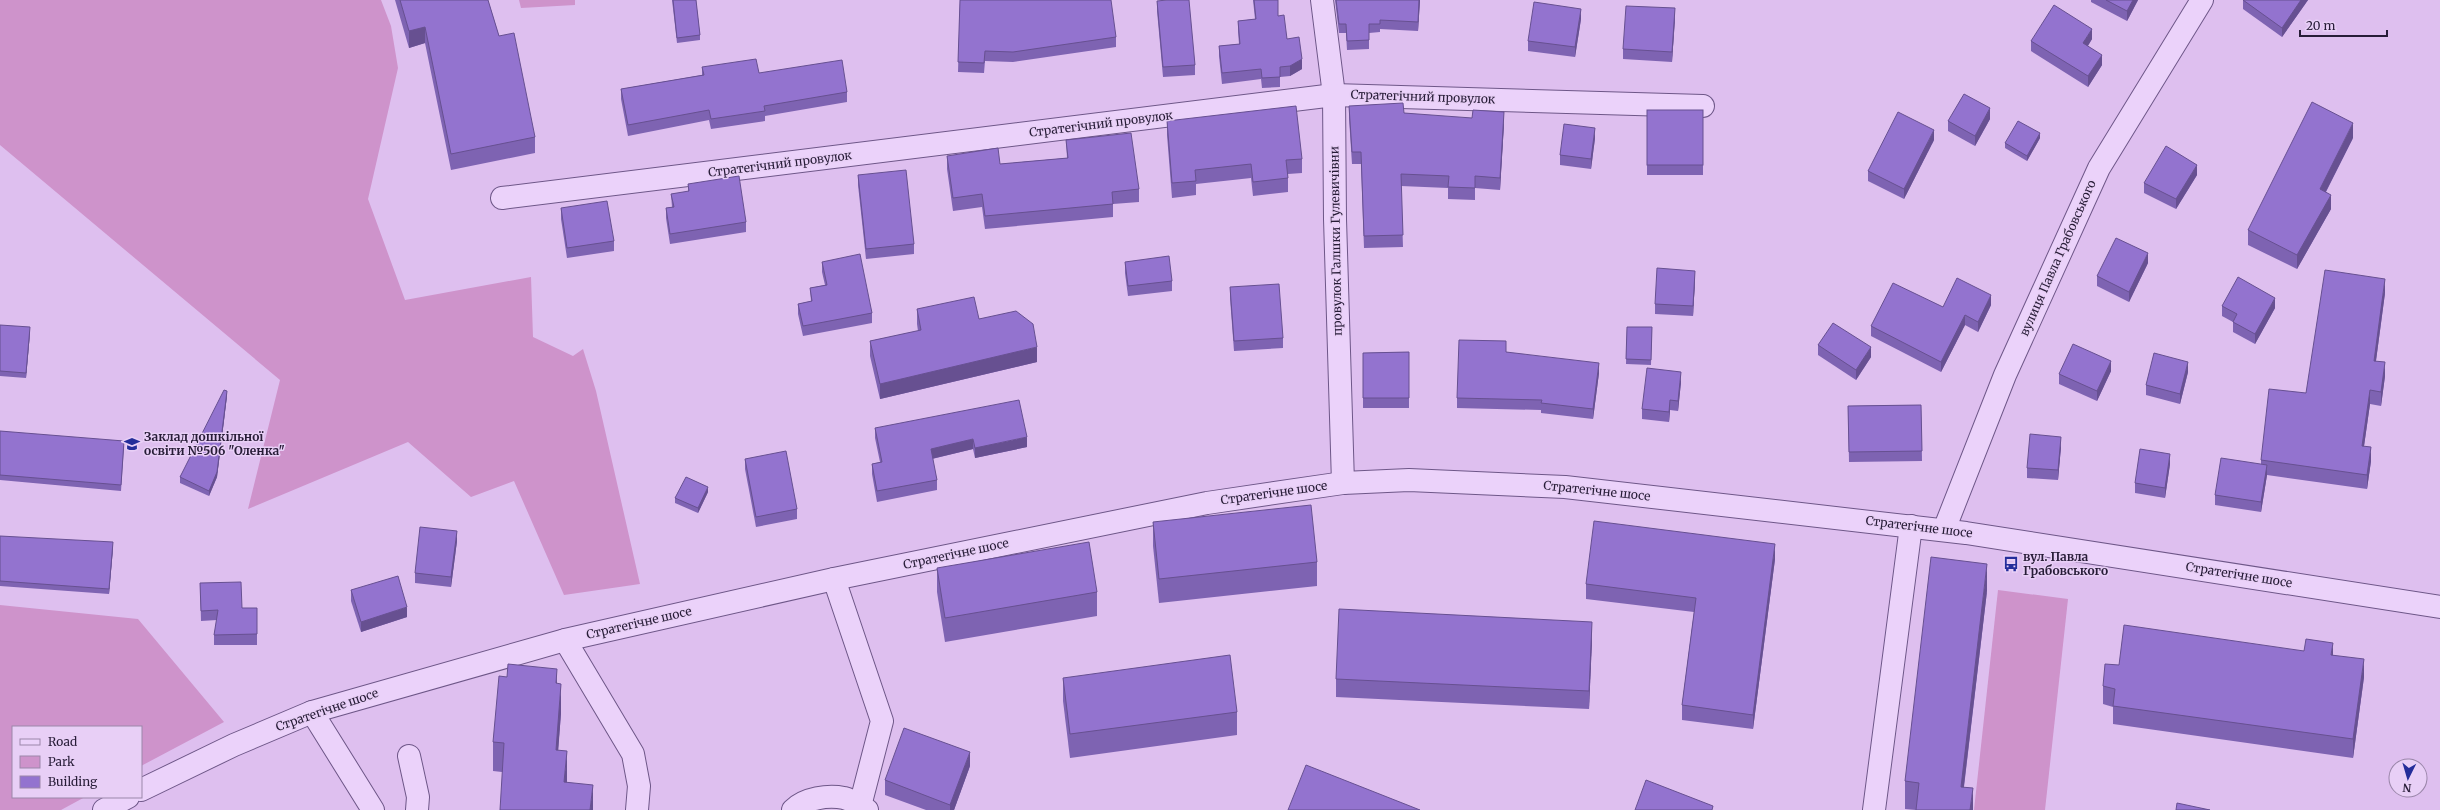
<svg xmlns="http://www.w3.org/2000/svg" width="2440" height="810" viewBox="0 0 2440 810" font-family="Merriweather,serif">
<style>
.green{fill:#ce93cb}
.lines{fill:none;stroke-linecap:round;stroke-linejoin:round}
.minor-casing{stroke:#6e5788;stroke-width:24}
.minor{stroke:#ebd2fa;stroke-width:22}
.wall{fill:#7e63b2}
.shaded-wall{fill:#675091}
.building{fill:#9373cf;stroke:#675091}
.labels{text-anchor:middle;stroke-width:3;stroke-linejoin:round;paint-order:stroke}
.street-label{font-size:12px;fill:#271c37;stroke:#e8cff6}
.poi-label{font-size:12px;font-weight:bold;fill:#271c37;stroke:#e8cff6;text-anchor:start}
</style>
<rect width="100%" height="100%" fill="#debfef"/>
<!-- green -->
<g class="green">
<path d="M 0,0 L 381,0 L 391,26 L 398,68 L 368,199 L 405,300 L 531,277 L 533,337 L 573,356 L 583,349 L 596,391 L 640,584 L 564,595 L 514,481 L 471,497 L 408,442 L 248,509 L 280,380 L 0,145 Z"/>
<path d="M 519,0 L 575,0 L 575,5 L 521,8 Z"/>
<path d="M 1998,590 L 2068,599 L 2045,810 L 1974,810 Z"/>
<path d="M 0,605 L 138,619 L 224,722 L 141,766 L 141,727 L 13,727 L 13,797 L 85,797 L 61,810 L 0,810 Z"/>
</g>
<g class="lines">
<defs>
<g id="minor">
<path d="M 1322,0 L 1334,95 L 1335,219 L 1343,483"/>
<path d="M 502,198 L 1334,95 L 1703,106"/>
<path d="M 1944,530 L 2005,375 L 2099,168 L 2202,0"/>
<path d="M 834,579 L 882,721 L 860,806"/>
<path d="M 565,640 L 633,754 L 639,786 L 637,810"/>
<path d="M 312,712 L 373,810"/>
<path d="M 409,756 L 418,797 L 417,810"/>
<path d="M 141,790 L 234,745 L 312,712 L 565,640 L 834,579 L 1207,503 L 1343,483 L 1409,480 L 1565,487 L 1966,533 L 2440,607"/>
<path d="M 104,810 L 128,797"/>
<path d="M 793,810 C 805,798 828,795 844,798 C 852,800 860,806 867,810"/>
<path d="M 1874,810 L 1911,526"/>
</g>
</defs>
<!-- minor casing -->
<use href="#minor" class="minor-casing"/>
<!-- minor -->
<use href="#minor" class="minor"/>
</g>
<!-- wall -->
<g class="wall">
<path d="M 395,0 L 488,0 L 499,36 L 535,137 L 535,153 L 451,170 L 425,43 L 409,48 Z"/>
<path d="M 672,0 L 696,0 L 700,35 L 700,40 L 677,43 Z"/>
<path d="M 960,0 L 1116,37 L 1116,47 L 1013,62 L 985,61 L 984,73 L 958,72 Z"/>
<path d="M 1253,0 L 1278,0 L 1278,16 L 1287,39 L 1302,69 L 1290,76 L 1280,77 L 1280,87 L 1262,88 L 1261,79 L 1222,84 L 1219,56 L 1219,46 L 1239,44 L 1238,31 L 1238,21 L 1255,19 Z"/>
<path d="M 1335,0 L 1420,0 L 1418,31 L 1380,29 L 1380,32 L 1369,33 L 1369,49 L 1347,50 L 1346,33 L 1339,33 Z"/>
<path d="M 2091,0 L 2138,0 L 2127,21 L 2091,2 Z"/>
<path d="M 2243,0 L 2308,0 L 2282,37 L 2243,9 Z"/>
<path d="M 1157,1 L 1195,65 L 1195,75 L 1163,77 L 1157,11 Z"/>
<path d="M 1675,18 L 1672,62 L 1623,59 L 1623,49 Z"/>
<path d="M 1581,19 L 1575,57 L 1528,51 L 1528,41 Z"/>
<path d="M 2092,39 L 2088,46 L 2102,65 L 2088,87 L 2031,51 L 2031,41 Z"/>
<path d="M 702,67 L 759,73 L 847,92 L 847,102 L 765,116 L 765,121 L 711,129 L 709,120 L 628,136 L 621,99 L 621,89 L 702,75 Z"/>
<path d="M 1349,106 L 1404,113 L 1504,124 L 1500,190 L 1475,188 L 1475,200 L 1448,199 L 1448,188 L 1401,186 L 1403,247 L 1364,248 L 1361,164 L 1352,164 L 1349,118 Z"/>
<rect x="1647" y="110" width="56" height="65"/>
<path d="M 1990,119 L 1975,146 L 1948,131 L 1948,121 Z"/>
<path d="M 1167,121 L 1302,159 L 1302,173 L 1288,174 L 1288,192 L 1253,196 L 1251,178 L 1196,184 L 1196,195 L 1172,198 L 1167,135 Z"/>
<path d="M 1595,138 L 1591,169 L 1560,165 L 1560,155 Z"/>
<path d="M 2040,138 L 2027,161 L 2005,148 L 2005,143 Z"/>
<path d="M 2353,138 L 2326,192 L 2331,209 L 2297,269 L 2248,245 L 2248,230 Z"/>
<path d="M 1066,140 L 1139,189 L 1139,202 L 1113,204 L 1113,217 L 985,229 L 982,207 L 953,211 L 947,169 L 947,156 L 1000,164 L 1067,158 Z"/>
<path d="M 1934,140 L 1904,199 L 1868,181 L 1868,171 Z"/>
<path d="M 858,175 L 914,244 L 914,254 L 866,259 L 858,185 Z"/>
<path d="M 2197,175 L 2176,209 L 2144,193 L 2144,183 Z"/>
<path d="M 688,184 L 746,222 L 746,232 L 670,244 L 666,218 L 666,208 L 672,207 L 671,194 L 688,192 Z"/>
<path d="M 561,208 L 614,241 L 614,251 L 567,258 L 561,219 Z"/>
<path d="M 822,262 L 872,313 L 872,323 L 803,336 L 798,314 L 798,304 L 811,301 L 810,288 L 825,285 L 822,272 Z"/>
<path d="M 1125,262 L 1172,281 L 1172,291 L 1128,296 L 1125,273 Z"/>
<path d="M 2148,263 L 2129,302 L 2097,286 L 2097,276 Z"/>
<path d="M 1695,281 L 1693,316 L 1655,314 L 1655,304 Z"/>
<path d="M 1230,287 L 1283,338 L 1283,348 L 1234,351 L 1230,298 Z"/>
<path d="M 2385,293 L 2376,361 L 2385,376 L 2381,406 L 2370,404 L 2364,446 L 2371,461 L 2367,489 L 2267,475 L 2261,512 L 2215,505 L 2215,495 L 2261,464 L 2261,460 L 2306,393 Z"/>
<path d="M 1991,305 L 1978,332 L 1965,325 L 1941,372 L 1871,336 L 1871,326 L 1943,307 Z"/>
<path d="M 2222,306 L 2275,308 L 2255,344 L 2233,332 L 2233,322 L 2222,316 Z"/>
<path d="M 917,309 L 979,319 L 1037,362 L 880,399 L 870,356 L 870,341 L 918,331 L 917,324 Z"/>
<path d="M 0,325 L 30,333 L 26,378 L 0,376 Z"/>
<path d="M 1627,327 L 1652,327 L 1651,365 L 1626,364 Z"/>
<path d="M 1818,345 L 1871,357 L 1856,380 L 1818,355 Z"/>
<path d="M 1409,352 L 1409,408 L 1363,408 L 1363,353 Z"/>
<path d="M 1506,352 L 1599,373 L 1593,419 L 1541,413 L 1541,410 L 1457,408 L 1457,398 Z"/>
<path d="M 2111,371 L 2097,401 L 2059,384 L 2059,374 Z"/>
<path d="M 2188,372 L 2180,404 L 2146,395 L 2146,385 Z"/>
<path d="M 1681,382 L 1678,411 L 1670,410 L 1669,422 L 1642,419 L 1642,409 Z"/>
<path d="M 227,396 L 217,477 L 209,496 L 180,483 L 180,477 Z"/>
<path d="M 1921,405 L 1922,461 L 1849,462 L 1848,406 Z"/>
<path d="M 875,428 L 1027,447 L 975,458 L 973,449 L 932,459 L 937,480 L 937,490 L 877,502 L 872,474 L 872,464 L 880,462 L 875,438 Z"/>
<path d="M 0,431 L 124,446 L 121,491 L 0,480 Z"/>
<path d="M 2061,447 L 2058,480 L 2027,478 L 2027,468 Z"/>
<path d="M 745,459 L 797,509 L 797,519 L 756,527 L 745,469 Z"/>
<path d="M 2170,464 L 2165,498 L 2135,493 L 2135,483 Z"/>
<path d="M 708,492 L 698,513 L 675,503 L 675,498 Z"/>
<path d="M 1153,522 L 1317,562 L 1317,586 L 1159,603 L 1153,546 Z"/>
<path d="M 0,536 L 113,548 L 109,594 L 0,586 Z"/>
<path d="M 457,541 L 451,587 L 415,583 L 415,573 Z"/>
<path d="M 1775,559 L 1753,729 L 1682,720 L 1682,705 L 1694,612 L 1586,599 L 1586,584 Z"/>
<path d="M 937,568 L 1097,592 L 1097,616 L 945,642 L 937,592 Z"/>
<path d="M 200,583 L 242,608 L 257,634 L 257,645 L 214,645 L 214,635 L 217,620 L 201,621 Z"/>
<path d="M 351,590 L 407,617 L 361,632 L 351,601 Z"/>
<path d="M 1987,591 L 1964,787 L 1973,810 L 1916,810 L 1905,809 L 1905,781 Z"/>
<path d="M 1592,640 L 1589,709 L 1336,697 L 1336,679 Z"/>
<path d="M 2333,655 L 2364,677 L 2353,758 L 2113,724 L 2113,707 L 2103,704 L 2103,686 L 2119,665 Z"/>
<path d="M 1063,678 L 1237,712 L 1237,735 L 1070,758 L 1063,701 Z"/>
<path d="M 557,683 L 561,713 L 558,750 L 567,783 L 593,810 L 502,772 L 493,771 L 493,742 Z"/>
<path d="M 970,766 L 954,810 L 926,810 L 885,795 L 885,780 Z"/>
</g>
<!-- shaded-wall -->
<g class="shaded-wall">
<path d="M 1419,0 L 1420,0 L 1418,31 L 1418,22 Z"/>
<path d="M 2133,0 L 2138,0 L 2127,21 L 2127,11 Z"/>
<path d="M 2301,0 L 2308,0 L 2282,37 L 2282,28 Z"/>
<path d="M 1675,8 L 1675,18 L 1672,62 L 1672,52 Z"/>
<path d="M 1581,9 L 1581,19 L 1575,57 L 1575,47 Z"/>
<path d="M 425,27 L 425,43 L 409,48 L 409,31 Z"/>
<path d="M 2092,29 L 2092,39 L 2083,53 L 2083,43 Z"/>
<path d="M 2102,55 L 2102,65 L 2088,87 L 2088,76 Z"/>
<path d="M 1302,59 L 1302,69 L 1290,76 L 1290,66 Z"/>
<path d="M 1990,108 L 1990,119 L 1975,146 L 1975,136 Z"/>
<path d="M 1504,112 L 1504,124 L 1500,190 L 1500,178 Z"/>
<path d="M 2353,123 L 2353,138 L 2320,203 L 2320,189 Z"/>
<path d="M 1595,128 L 1595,138 L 1591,169 L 1591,159 Z"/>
<path d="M 1934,130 L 1934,140 L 1904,199 L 1904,189 Z"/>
<path d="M 2040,133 L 2040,138 L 2027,161 L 2027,156 Z"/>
<path d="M 2197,165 L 2197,175 L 2176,209 L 2176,199 Z"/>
<path d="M 2331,195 L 2331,209 L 2297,269 L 2297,255 Z"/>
<path d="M 2148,253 L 2148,263 L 2129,302 L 2129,292 Z"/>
<path d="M 1695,271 L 1695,281 L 1693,316 L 1693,306 Z"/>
<path d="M 2385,279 L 2385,293 L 2374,375 L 2374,361 Z"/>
<path d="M 1991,295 L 1991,305 L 1978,332 L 1978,322 Z"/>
<path d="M 2275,298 L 2275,308 L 2255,344 L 2255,334 Z"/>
<path d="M 1965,315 L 1965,325 L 1941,372 L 1941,362 Z"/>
<path d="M 30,327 L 30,333 L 26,378 L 26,373 Z"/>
<path d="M 1037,347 L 1037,362 L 880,399 L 880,384 Z"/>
<path d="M 1871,347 L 1871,357 L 1856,380 L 1856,370 Z"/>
<path d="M 2111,361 L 2111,371 L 2097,401 L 2097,391 Z"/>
<path d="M 2188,362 L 2188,372 L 2180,404 L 2180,394 Z"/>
<path d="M 2385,362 L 2385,376 L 2381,406 L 2381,392 Z"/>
<path d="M 1599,363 L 1599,373 L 1593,419 L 1593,409 Z"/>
<path d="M 1681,372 L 1681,382 L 1678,411 L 1678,401 Z"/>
<path d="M 2370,390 L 2370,404 L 2362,460 L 2362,446 Z"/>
<path d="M 227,391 L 227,396 L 217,477 L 209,496 L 209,491 Z"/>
<path d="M 1670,400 L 1670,410 L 1669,422 L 1669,412 Z"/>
<path d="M 1027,437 L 1027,447 L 975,458 L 975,448 Z"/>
<path d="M 2061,437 L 2061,447 L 2058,480 L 2058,470 Z"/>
<path d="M 973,439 L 973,449 L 931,459 L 931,449 Z"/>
<path d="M 2371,447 L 2371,461 L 2367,489 L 2367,475 Z"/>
<path d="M 2170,454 L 2170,464 L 2165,498 L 2165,488 Z"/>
<path d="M 2267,465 L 2267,475 L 2261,512 L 2261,502 Z"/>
<path d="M 708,487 L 708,492 L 698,513 L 698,508 Z"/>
<path d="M 457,531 L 457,541 L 451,587 L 451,577 Z"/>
<path d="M 113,542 L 113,548 L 109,594 L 109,589 Z"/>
<path d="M 1775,544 L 1775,559 L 1753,729 L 1753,715 Z"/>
<path d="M 1987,564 L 1987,591 L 1961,810 L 1961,787 Z"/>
<path d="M 407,607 L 407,617 L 361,632 L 361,622 Z"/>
<path d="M 1592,622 L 1592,640 L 1589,709 L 1589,691 Z"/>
<path d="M 2333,643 L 2333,661 L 2331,655 Z"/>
<path d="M 2364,659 L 2364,677 L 2353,758 L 2353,739 Z"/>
<path d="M 557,669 L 557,698 L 556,683 Z"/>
<path d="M 561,684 L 561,713 L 556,780 L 556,750 Z"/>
<path d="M 567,751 L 567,781 L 564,810 L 564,782 Z"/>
<path d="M 970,752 L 970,766 L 954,810 L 950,810 L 950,805 Z"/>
<path d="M 593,785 L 593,810 L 590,810 Z"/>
<path d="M 1973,788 L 1973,810 L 1970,810 Z"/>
</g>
<!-- building -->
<g class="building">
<path d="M 400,0 L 488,0 L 499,36 L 514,33 L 535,137 L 451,154 L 425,27 L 409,31 Z"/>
<path d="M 673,0 L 696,0 L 700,35 L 677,38 Z"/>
<path d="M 960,0 L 1111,0 L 1116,37 L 1013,52 L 985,51 L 984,63 L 958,62 Z"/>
<path d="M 1167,0 L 1189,0 L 1195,65 L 1163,67 L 1157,1 Z"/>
<path d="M 1254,0 L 1278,0 L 1278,16 L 1284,15 L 1287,39 L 1299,37 L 1302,59 L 1290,66 L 1280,67 L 1280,77 L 1262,78 L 1261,69 L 1222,73 L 1219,46 L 1240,44 L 1238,21 L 1256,19 Z"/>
<path d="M 1336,0 L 1419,0 L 1418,22 L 1380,20 L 1380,24 L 1369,24 L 1369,40 L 1347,41 L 1346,24 L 1339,24 Z"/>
<path d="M 2106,0 L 2133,0 L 2127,11 Z"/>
<path d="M 2243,0 L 2301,0 L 2282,28 Z"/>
<path d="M 1534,2 L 1581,9 L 1575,47 L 1528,41 Z"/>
<path d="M 2054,5 L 2092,29 L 2083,43 L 2102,55 L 2088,76 L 2031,41 Z"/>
<path d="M 1626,6 L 1675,8 L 1672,52 L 1623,49 Z"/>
<path d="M 756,59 L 759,73 L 842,60 L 847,92 L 764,106 L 765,111 L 711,119 L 709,110 L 628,125 L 621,89 L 704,75 L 702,67 Z"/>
<path d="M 1964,94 L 1990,108 L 1975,136 L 1948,121 Z"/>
<path d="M 2312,102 L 2353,123 L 2320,189 L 2331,195 L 2297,255 L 2248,230 Z"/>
<path d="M 1403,103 L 1404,113 L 1472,118 L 1473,110 L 1504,112 L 1500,178 L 1475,176 L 1475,188 L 1448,187 L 1449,176 L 1401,174 L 1403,235 L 1364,236 L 1361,152 L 1352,152 L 1349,106 Z"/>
<path d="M 1296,106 L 1302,159 L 1286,160 L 1288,178 L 1253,182 L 1251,164 L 1195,170 L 1196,181 L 1172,183 L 1167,121 Z"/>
<rect x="1647" y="110" width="56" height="55"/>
<path d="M 1898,112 L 1934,130 L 1904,189 L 1868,171 Z"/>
<path d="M 2018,121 L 2040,133 L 2027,156 L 2005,143 Z"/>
<path d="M 1564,124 L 1595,128 L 1591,159 L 1560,155 Z"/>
<path d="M 1131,133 L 1139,189 L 1112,192 L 1113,204 L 985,216 L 982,194 L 953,198 L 947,156 L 998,148 L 1000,164 L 1068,158 L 1066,140 Z"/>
<path d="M 2166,146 L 2197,165 L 2176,199 L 2144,183 Z"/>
<path d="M 906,170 L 914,244 L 866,249 L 858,175 Z"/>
<path d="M 739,176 L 746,222 L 670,234 L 666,208 L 674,207 L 671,194 L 689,191 L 688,184 Z"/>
<path d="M 607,201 L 614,241 L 567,248 L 561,208 Z"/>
<path d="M 2116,238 L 2148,253 L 2129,292 L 2097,276 Z"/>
<path d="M 860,254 L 872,313 L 803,326 L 798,304 L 812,301 L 810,288 L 827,285 L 822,262 Z"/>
<path d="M 1169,256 L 1172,281 L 1128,286 L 1125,262 Z"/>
<path d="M 1657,268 L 1695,271 L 1693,306 L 1655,304 Z"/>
<path d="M 2325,270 L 2385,279 L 2374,361 L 2385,362 L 2381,392 L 2370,390 L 2362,446 L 2371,447 L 2367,475 L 2261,460 L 2269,389 L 2306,393 Z"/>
<path d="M 2238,277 L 2275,298 L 2255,334 L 2233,322 L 2237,314 L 2222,306 Z"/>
<path d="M 1957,278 L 1991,295 L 1978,322 L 1965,315 L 1941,362 L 1871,326 L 1893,283 L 1943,307 Z"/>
<path d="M 1279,284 L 1283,338 L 1234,341 L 1230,287 Z"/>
<path d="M 974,297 L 979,319 L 1016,311 L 1033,324 L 1037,347 L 880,384 L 870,341 L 921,330 L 917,309 Z"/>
<path d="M 1833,323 L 1871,347 L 1856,370 L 1818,345 Z"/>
<path d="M 0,325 L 30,327 L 26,373 L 0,371 Z"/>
<path d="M 1627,327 L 1652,327 L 1651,360 L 1626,359 Z"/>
<path d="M 1459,340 L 1506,341 L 1506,352 L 1599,363 L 1593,409 L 1541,403 L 1542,400 L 1457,398 Z"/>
<path d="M 2073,344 L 2111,361 L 2097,391 L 2059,374 Z"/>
<path d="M 1409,352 L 1409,398 L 1363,398 L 1363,353 Z"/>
<path d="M 2154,353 L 2188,362 L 2180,394 L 2146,385 Z"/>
<path d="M 1647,368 L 1681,372 L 1678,401 L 1670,400 L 1669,412 L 1642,409 Z"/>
<path d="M 224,390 L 227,391 L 217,472 L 209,491 L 180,477 Z"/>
<path d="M 1019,400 L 1027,437 L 975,448 L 973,439 L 931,449 L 937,480 L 877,491 L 872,464 L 882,462 L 875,428 Z"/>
<path d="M 1921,405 L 1922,451 L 1849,452 L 1848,406 Z"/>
<path d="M 0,431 L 124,441 L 121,485 L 0,475 Z"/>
<path d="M 2030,434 L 2061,437 L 2058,470 L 2027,468 Z"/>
<path d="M 2140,449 L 2170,454 L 2165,488 L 2135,483 Z"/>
<path d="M 786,451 L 797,509 L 756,517 L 745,459 Z"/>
<path d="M 2221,458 L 2267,465 L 2261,502 L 2215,495 Z"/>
<path d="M 686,477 L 708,487 L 698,508 L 675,498 Z"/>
<path d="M 1311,505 L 1317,562 L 1159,579 L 1153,522 Z"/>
<path d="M 1594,521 L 1775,544 L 1753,715 L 1682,705 L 1696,598 L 1586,584 Z"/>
<path d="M 420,527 L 457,531 L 451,577 L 415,573 Z"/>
<path d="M 0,536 L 113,542 L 109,589 L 0,581 Z"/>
<path d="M 1089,542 L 1097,592 L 945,618 L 937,568 Z"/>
<path d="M 1931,557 L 1987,564 L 1961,787 L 1973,788 L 1970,810 L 1916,810 L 1919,783 L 1905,781 Z"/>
<path d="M 398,576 L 407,607 L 361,622 L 351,590 Z"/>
<path d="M 241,582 L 242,608 L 257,608 L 257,634 L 214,635 L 218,610 L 201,611 L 200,583 Z"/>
<path d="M 1339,609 L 1592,622 L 1589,691 L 1336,679 Z"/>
<path d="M 2124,625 L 2304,651 L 2306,639 L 2333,643 L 2331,655 L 2364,659 L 2353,739 L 2113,706 L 2115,689 L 2103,686 L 2105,664 L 2119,665 Z"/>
<path d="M 1230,655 L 1237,712 L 1070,734 L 1063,678 Z"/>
<path d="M 508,664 L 557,669 L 556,683 L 561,684 L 556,750 L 567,751 L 564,782 L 593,785 L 590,810 L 500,810 L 504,743 L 493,742 L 499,676 L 507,677 Z"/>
<path d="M 904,728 L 970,752 L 950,805 L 885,780 Z"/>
<path d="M 1306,765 L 1420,810 L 1288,810 Z"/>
<path d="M 1646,780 L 1713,806 L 1712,810 L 1635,810 Z"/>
<path d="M 2177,803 L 2210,810 L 2176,810 Z"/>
</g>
<!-- icons -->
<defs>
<symbol id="school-bare" viewBox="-9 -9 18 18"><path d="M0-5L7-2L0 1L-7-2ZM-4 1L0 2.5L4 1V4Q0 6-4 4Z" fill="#242d9a" stroke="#e8cff6" stroke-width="2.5" paint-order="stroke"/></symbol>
<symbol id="bus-bare" viewBox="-9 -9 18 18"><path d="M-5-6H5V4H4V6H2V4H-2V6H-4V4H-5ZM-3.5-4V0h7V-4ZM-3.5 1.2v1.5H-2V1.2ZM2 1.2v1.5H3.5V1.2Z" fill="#242d9a" stroke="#e8cff6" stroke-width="2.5" paint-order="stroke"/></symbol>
</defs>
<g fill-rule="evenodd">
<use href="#school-bare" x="121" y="433" width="22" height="22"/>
<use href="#bus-bare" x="2000" y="553" width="22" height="22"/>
</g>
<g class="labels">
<!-- street labels -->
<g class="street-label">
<text transform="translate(1423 97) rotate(2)" y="4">Стратегічний провулок</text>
<text transform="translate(1101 124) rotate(-7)" y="4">Стратегічний провулок</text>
<text transform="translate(780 164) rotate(-7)" y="4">Стратегічний провулок</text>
<text transform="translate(1336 241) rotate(-91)" y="4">провулок Галшки Гулевичівни</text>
<text transform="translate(2058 258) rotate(-66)" y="4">вулиця Павла Грабовського</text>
<text transform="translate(1597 491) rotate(6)" y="4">Стратегічне шосе</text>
<text transform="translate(1274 493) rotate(-8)" y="4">Стратегічне шосе</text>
<text transform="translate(1919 527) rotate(7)" y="4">Стратегічне шосе</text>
<text transform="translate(956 554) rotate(-12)" y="4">Стратегічне шосе</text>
<text transform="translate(2239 575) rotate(9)" y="4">Стратегічне шосе</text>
<text transform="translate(639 623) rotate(-13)" y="4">Стратегічне шосе</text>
<text transform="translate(327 710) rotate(-19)" y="4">Стратегічне шосе</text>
</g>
<!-- poi labels -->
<g class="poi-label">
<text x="144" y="441">Заклад дошкільної<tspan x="144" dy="14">освіти №506 "Оленка"</tspan></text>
<text x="2023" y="561">вул. Павла<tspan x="2023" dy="14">Грабовського</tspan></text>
</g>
</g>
<!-- legend -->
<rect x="12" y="726" width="130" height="72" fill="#e8cff6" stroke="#9b87aa"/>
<rect x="20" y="739" width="20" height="6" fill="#ebd2fa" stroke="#9b87aa"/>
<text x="48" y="746" font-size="12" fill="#271c37">Road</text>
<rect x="20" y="756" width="20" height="12" fill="#ce93cb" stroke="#9b87aa"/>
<text x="48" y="766" font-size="12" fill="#271c37">Park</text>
<rect x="20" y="776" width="20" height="12" fill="#9373cf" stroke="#9b87aa"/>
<text x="48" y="786" font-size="12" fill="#271c37">Building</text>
<!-- north arrow -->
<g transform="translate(2408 778) rotate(185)"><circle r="19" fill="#e8cff6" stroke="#9b87aa"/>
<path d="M0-3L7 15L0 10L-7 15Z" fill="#242d9a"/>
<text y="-6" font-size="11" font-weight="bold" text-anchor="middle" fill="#271c37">N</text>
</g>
<!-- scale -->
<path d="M2300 30v6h87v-6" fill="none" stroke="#271c37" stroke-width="2"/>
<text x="2306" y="30" font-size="12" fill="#271c37" stroke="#e8cff6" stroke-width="3" paint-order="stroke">20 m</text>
</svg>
